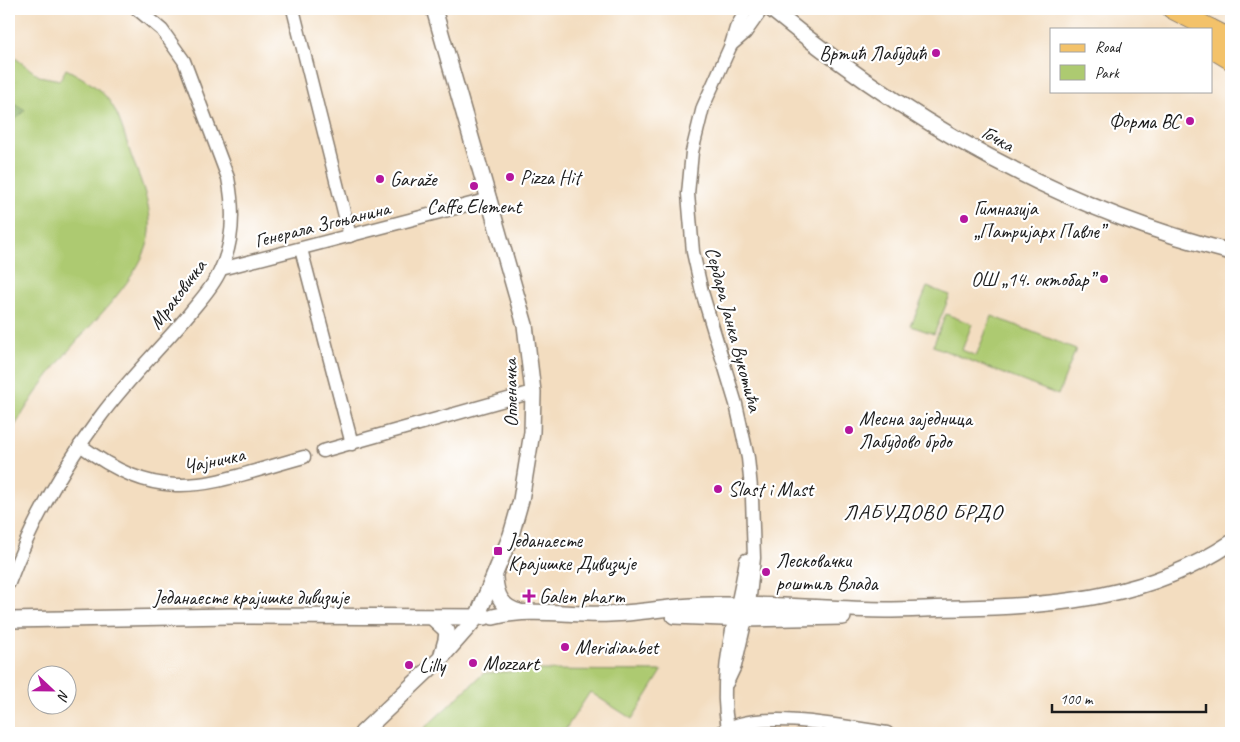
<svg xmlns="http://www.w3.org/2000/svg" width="1240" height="742" viewBox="0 0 1240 742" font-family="Caveat,sans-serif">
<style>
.green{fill:#adca71;stroke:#647346}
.forest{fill:#8aae63;stroke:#536540}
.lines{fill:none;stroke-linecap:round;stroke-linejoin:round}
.minor-casing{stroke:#887c6e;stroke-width:15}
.tertiary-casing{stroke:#887c6e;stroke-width:18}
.primary-casing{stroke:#887c6e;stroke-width:21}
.minor{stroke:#fff;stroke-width:12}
.tertiary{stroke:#fff;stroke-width:15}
.primary{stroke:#f3c26a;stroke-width:19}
.poi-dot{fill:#b5179e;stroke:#fff;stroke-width:2}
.labels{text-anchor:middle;stroke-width:4.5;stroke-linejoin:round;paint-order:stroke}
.poi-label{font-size:20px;fill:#1c1c1c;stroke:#fff;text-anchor:start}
.street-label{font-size:20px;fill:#1c1c1c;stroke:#fff}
.quarter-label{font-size:22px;letter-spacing:1px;fill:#1c1c1c;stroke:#fff}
</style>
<rect width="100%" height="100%" fill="#fff"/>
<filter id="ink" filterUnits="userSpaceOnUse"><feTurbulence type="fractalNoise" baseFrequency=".02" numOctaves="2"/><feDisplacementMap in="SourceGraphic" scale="10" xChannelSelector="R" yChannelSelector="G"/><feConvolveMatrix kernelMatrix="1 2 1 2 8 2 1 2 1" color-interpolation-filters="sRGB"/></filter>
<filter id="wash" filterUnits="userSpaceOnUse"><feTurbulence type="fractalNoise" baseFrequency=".0096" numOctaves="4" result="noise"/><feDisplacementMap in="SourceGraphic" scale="20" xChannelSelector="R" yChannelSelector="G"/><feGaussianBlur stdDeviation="1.12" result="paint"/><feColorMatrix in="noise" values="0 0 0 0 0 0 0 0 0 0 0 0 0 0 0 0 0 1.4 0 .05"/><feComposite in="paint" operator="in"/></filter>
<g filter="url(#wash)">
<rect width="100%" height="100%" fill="#f3ddc0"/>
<!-- green -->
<g class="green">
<path d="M 14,57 L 39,76 L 60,80 L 66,69 C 114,94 115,105 131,155 C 140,179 152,205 150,232 C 146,275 86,327 60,361 C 41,384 24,410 9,436 L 9,61 Z"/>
<path d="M 927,287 L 950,295 L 934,334 L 911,326 Z"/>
<path d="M 946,314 L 972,324 L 962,350 L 976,356 L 992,316 L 1076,349 L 1058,395 L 933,346 Z"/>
<path d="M 538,670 L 662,671 L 632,719 L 590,692 L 563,733 L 419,733 L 484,673 Z"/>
</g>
<!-- forest -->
<path class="forest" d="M 9,100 L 25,110 L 9,126 Z"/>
</g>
<g filter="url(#ink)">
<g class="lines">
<defs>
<g id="minor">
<path d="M 293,9 L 350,236"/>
<path d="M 731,45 L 745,33 L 762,9"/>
<path d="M 301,249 L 352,444"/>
<path d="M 221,269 L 490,199"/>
<path d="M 80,445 C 167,510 211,482 304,457"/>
<path d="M 323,451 L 533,392"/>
<path d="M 9,583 C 31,524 63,467 100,417 C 127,380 160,349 189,314 C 200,300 213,287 220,271 C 234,242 234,208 228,178 L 184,61 L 162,30 L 137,9"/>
<path d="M 727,683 L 735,666 L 749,606 L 754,558 L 752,498 L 748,458 L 736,404 L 702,292 L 693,252 L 688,194 L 692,152 L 703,107 L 731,45 L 736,28 L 747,9"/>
<path d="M 728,728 C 717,672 737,615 746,560"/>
<path d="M 720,733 C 756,707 845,727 887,733"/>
</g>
<g id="tertiary">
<path d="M 771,9 C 906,120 1061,209 1231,252"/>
<path d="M 495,578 C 496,595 502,608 520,612"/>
<path d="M 674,616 L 746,619 L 843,617"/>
<path d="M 493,617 C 531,607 572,616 610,614 C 644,613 677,605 711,605 C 769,604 827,609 885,610 C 911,610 938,608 964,608 C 1058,606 1151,597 1231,543"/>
<path d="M 433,618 L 447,631 L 446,640 L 442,654"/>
<path d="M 9,620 L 230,616 L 485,617"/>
<path d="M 362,733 L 440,659 L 477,617 L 511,535 L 521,500 L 532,432 L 533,392 L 525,325 L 434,9"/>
</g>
<g id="primary">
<path d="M 1172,9 L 1211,29"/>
<path d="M 1211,29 L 1231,39"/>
<path d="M 1211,48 L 1231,60"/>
</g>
</defs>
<!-- minor casing -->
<use href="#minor" class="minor-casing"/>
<!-- tertiary casing -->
<use href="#tertiary" class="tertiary-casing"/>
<!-- primary casing -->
<use href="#primary" class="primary-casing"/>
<!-- minor -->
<use href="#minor" class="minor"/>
<!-- tertiary -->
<use href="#tertiary" class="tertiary"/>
<!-- primary -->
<use href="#primary" class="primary"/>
</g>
</g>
<!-- markers -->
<g class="poi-dot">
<circle cx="936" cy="53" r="5"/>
<circle cx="1190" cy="121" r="5"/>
<circle cx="510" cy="177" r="5"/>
<circle cx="380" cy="179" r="5"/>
<circle cx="474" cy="186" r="5"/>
<circle cx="964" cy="219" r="5"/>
<circle cx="1104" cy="279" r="5"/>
<circle cx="849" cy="430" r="5"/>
<circle cx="718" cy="489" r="5"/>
<rect x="493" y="546" width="10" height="10" rx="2.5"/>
<circle cx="766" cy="572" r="5"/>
<path d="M526.5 588.5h5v5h5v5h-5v5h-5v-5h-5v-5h5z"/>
<circle cx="565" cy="647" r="5"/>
<circle cx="473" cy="663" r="5"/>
<circle cx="409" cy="665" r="5"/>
</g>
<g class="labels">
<!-- poi labels -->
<g class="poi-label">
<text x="926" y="60" text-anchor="end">Вртић Лабудић</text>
<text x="1180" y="128" text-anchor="end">Форма ВС</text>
<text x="520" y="184">Pizza Hit</text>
<text x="390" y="186">Garaže</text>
<text x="474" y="213" text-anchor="middle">Caffe Element</text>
<text x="974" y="215">Гимназија<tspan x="974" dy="23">„Патријарх Павле”</tspan></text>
<text x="1094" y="286" text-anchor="end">ОШ „14. октобар”</text>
<text x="859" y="425">Месна заједница<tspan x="859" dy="23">Лабудово брдо</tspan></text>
<text x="728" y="496">Slast i Mast</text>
<text x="508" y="547">Једанаесте<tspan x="508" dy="23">Крајишке Дивизије</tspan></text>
<text x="776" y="567">Лесковачки<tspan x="776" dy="23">роштиљ Влада</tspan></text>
<text x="539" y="603">Galen pharm</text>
<text x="575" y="654">Meridianbet</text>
<text x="483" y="670">Mozzart</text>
<text x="419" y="672">Lilly</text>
</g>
<!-- street labels -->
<g class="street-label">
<text transform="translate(998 138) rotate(29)" y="7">Гочка</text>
<text transform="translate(322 224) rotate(-14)" y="7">Генерала Згоњанина</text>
<text transform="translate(177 294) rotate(-53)" y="7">Мраковичка</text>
<text transform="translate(734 329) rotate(75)" y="7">Сердара Јанка Вукотића</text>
<text transform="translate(510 393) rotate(-91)" y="7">Опленачка</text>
<text transform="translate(214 460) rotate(-12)" y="7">Чајничка</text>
<text x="251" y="604">Једанаесте крајишке дивизије</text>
</g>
<!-- quarter labels -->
<g class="quarter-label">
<text x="923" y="519">ЛАБУДОВО БРДО</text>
</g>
</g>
<!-- margin -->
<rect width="1240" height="742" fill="none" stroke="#fff" stroke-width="30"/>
<!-- legend -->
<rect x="1050" y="28" width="162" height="65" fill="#ffffff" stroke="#a4a4a4"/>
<rect x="1060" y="44" width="25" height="8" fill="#f3c26a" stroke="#a4a4a4"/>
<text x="1095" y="52" font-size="15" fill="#1c1c1c">Road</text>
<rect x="1060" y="65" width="25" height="15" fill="#adca71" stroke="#a4a4a4"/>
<text x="1095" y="78" font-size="15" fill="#1c1c1c">Park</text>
<!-- north arrow -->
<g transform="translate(52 690) rotate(112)"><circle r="24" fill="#ffffff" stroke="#a4a4a4"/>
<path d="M0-4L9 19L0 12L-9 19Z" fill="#b5179e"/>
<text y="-8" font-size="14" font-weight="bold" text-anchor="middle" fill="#1c1c1c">N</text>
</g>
<!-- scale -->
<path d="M1052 704v8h154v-8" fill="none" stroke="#1c1c1c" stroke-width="2.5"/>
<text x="1060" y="704" font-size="15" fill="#1c1c1c" stroke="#ffffff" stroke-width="4" paint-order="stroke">100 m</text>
</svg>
